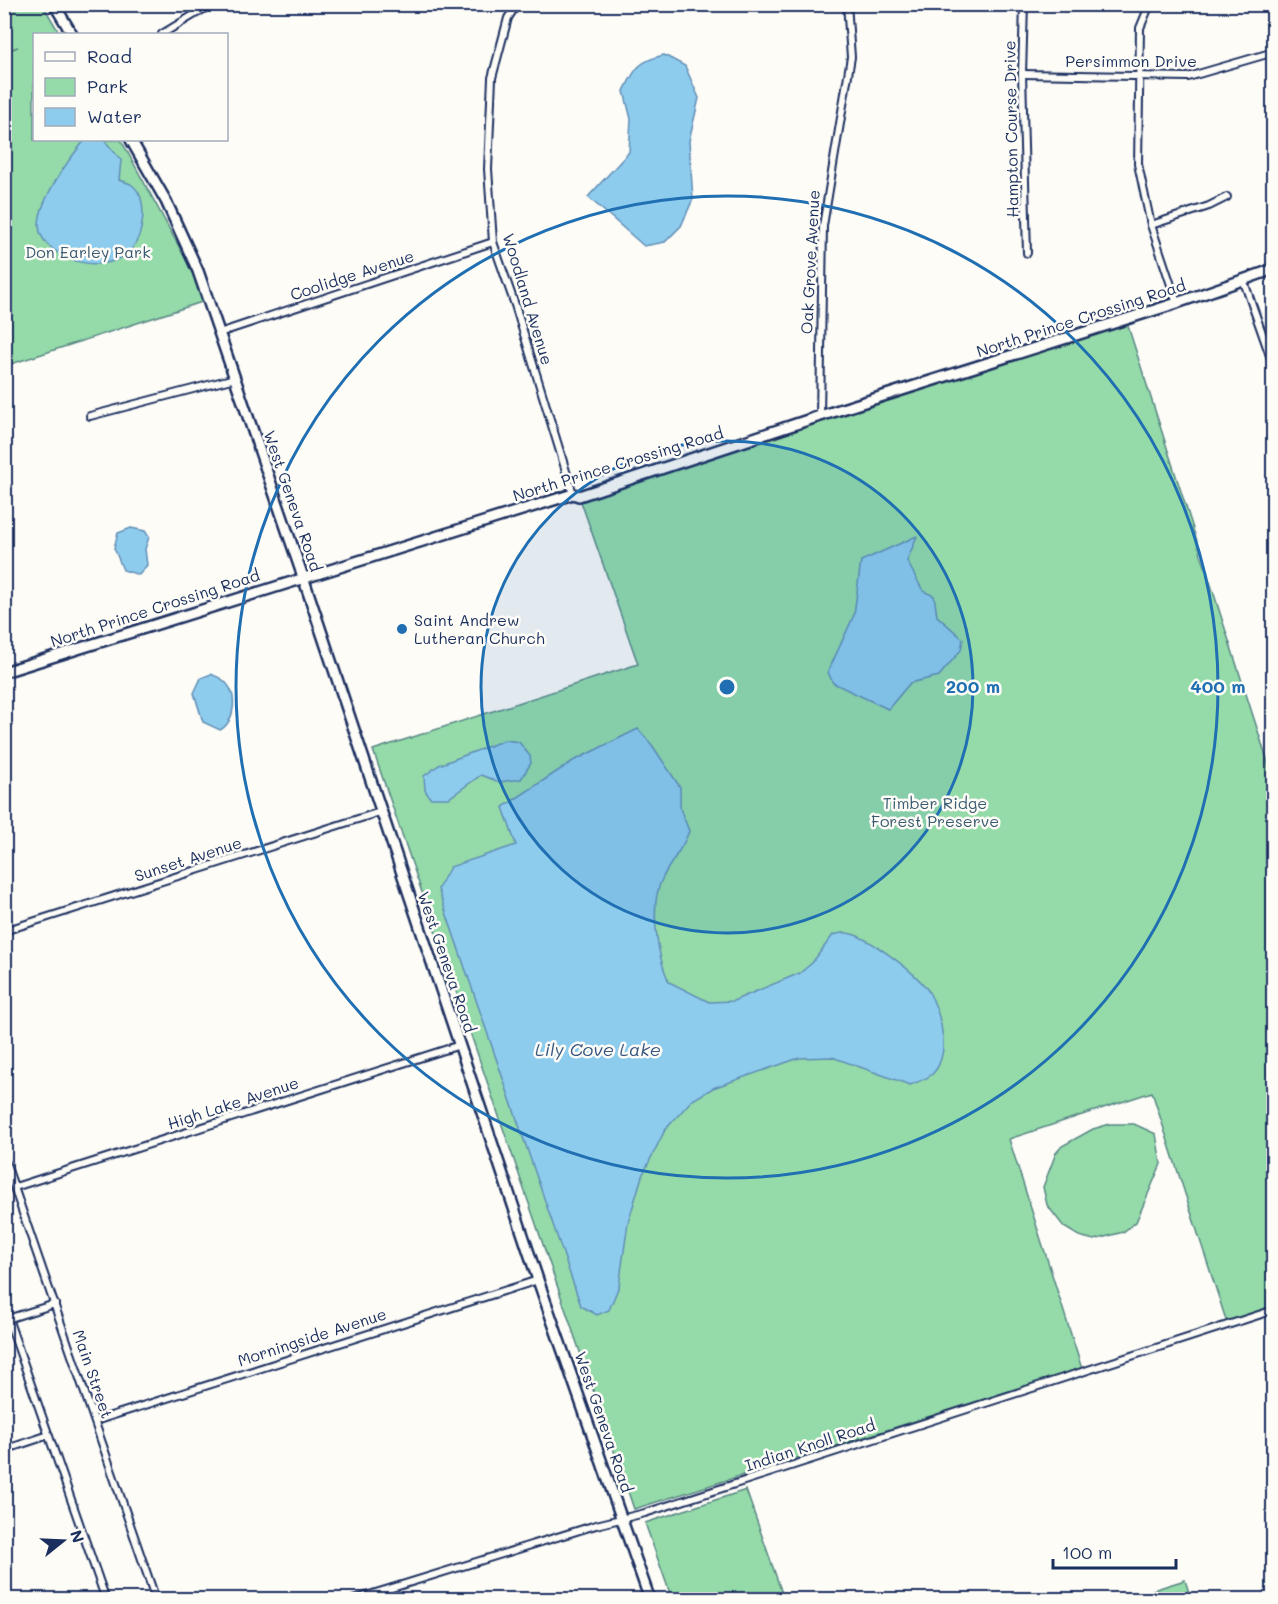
<svg xmlns="http://www.w3.org/2000/svg" width="1278" height="1604" viewBox="0 0 1278 1604" font-family="Mali,sans-serif">
<style>
.built{fill:#f2e7d6}
.green{fill:#94dba9;stroke:#588584;stroke-width:1.5}
.water{fill:#8eccee;stroke:#608db4;stroke-width:1.5}
.lines{fill:none;stroke-linecap:round;stroke-linejoin:round}
.street-casing{stroke:#1b2f5e;stroke-width:10}
.secondary-casing{stroke:#1b2f5e;stroke-width:14}
.street{stroke:#fdfcf7;stroke-width:6}
.secondary{stroke:#fdfcf7;stroke-width:9}
.ring{fill:none;stroke:#1f6fb2;stroke-width:3}
.poi-dot{fill:#1f6fb2;stroke:#fdfcf7;stroke-width:2}
.labels{text-anchor:middle;stroke-width:5;stroke-linejoin:round;paint-order:stroke}
.street-label{font-size:16px;fill:#1b2f5e;stroke:#fdfcf7}
.park-label{font-size:16px;fill:#395a71;stroke:#fdfcf7}
.poi-label{font-size:16px;fill:#1b2f5e;stroke:#fdfcf7;text-anchor:start}
.water-label{font-size:18px;font-style:italic;fill:#385682;stroke:#fdfcf7}
.centre{fill:#1f6fb2;stroke:#fdfcf7;stroke-width:3}
.ring-label{font-size:18px;text-anchor:middle;font-weight:bold;fill:#1f6fb2;stroke:#fdfcf7;stroke-width:5;stroke-linejoin:round;paint-order:stroke}
</style>
<rect width="100%" height="100%" fill="#fdfcf7"/>
<filter id="ink" filterUnits="userSpaceOnUse"><feTurbulence type="fractalNoise" baseFrequency=".0167" numOctaves="2"/><feDisplacementMap in="SourceGraphic" scale="12" xChannelSelector="R" yChannelSelector="G"/><feConvolveMatrix kernelMatrix="1 2 1 2 8 2 1 2 1" color-interpolation-filters="sRGB"/></filter>
<g filter="url(#ink)">
<!-- built -->
<path class="built" d="M 397,1589 L 401,1599 L 367,1600 Z"/>
<!-- green -->
<g class="green">
<path d="M 5,5 L 43,5 L 60,34 L 34,34 L 34,140 L 121,140 L 208,300 L 5,366 L 4,52 L 18,47 L 5,51 Z"/>
<path d="M 1126,320 L 1273,778 L 1273,1308 L 1227,1323 L 1152,1092 L 1009,1139 L 1082,1369 L 634,1509 L 373,750 L 638,664 L 579,496 Z"/>
<path d="M 1110,1124 L 1134,1124 L 1156,1134 L 1161,1164 L 1136,1222 L 1123,1232 L 1094,1240 L 1079,1236 L 1064,1227 L 1047,1205 L 1043,1187 L 1056,1153 L 1062,1146 L 1093,1129 Z"/>
<path d="M 746,1490 L 784,1599 L 672,1599 L 645,1523 Z"/>
<path d="M 1185,1580 L 1191,1599 L 1124,1599 Z"/>
</g>
<!-- water -->
<g class="water">
<path d="M 664,55 L 685,66 L 699,98 L 689,141 L 693,199 L 681,226 L 665,242 L 644,246 L 588,197 L 629,152 L 631,119 L 624,91 C 635,69 638,61 664,55 Z"/>
<path d="M 85,140 L 104,140 L 121,160 L 119,180 C 123,182 128,182 132,185 C 143,193 144,210 142,223 C 133,291 36,262 39,223 C 41,197 69,159 85,140 Z"/>
<path d="M 131,528 L 145,531 L 149,537 L 145,549 L 147,565 L 139,575 L 123,570 L 114,548 L 118,533 Z"/>
<path d="M 917,536 L 907,561 L 923,591 L 934,596 L 937,616 L 963,639 L 961,650 L 939,676 L 910,683 L 888,709 L 833,683 L 828,672 L 854,615 L 861,561 Z"/>
<path d="M 211,674 C 215,676 221,678 224,681 C 239,694 235,722 220,730 L 203,722 L 194,693 L 201,678 Z"/>
<path d="M 638,729 L 652,745 L 680,787 L 680,808 L 689,831 C 683,849 670,862 662,879 C 649,905 657,956 669,982 L 709,1002 L 733,1001 L 800,973 L 812,963 L 833,935 C 837,934 843,932 847,933 C 867,935 919,975 929,992 C 937,1007 942,1024 943,1041 C 944,1052 940,1068 931,1075 C 925,1080 916,1082 910,1085 L 832,1057 L 799,1058 L 713,1088 L 691,1101 L 665,1130 L 642,1176 L 628,1223 L 619,1286 L 609,1310 L 597,1315 L 581,1306 L 438,889 L 450,867 L 516,845 L 503,807 L 573,761 Z"/>
<path d="M 505,740 L 519,742 L 530,756 L 531,763 L 521,779 L 499,782 L 481,775 L 449,798 L 430,798 L 425,790 L 424,776 L 439,765 Z"/>
</g>
<g class="lines">
<defs>
<g id="street">
<path d="M 517,4 L 508,18 L 492,78 L 488,169 L 493,242 L 515,305 L 573,494"/>
<path d="M 1024,4 L 1022,74 L 1027,253"/>
<path d="M 1150,4 L 1140,28 L 1138,164 L 1151,225 L 1177,303"/>
<path d="M 162,34 L 212,4"/>
<path d="M 1022,74 L 1188,77 L 1274,52"/>
<path d="M 1151,225 L 1209,206 L 1227,197"/>
<path d="M 1243,279 L 1274,367"/>
<path d="M 219,333 L 493,242"/>
<path d="M 90,416 L 235,378"/>
<path d="M 820,416 L 823,226 L 851,57 L 847,4"/>
<path d="M 4,931 L 380,812"/>
<path d="M 4,1158 L 156,1600"/>
<path d="M 15,1187 L 460,1045"/>
<path d="M 4,1307 L 106,1600"/>
<path d="M 4,1320 L 55,1304"/>
<path d="M 95,1421 L 538,1280"/>
<path d="M 4,1450 L 49,1435"/>
<path d="M 353,1600 L 596,1525 L 645,1513 L 1274,1310"/>
</g>
<g id="secondary">
<path d="M 54,4 L 72,34"/>
<path d="M 131,140 L 166,201 L 198,271 L 303,577 L 538,1280 L 650,1600"/>
<path d="M 4,672 L 573,494 L 579,496 L 820,416 L 1177,303 L 1274,269"/>
</g>
</defs>
<!-- street casing -->
<use href="#street" class="street-casing"/>
<!-- secondary casing -->
<use href="#secondary" class="secondary-casing"/>
<!-- street -->
<use href="#street" class="street"/>
<!-- secondary -->
<use href="#secondary" class="secondary"/>
</g>
</g>
<!-- distance rings -->
<circle cx="727" cy="687" r="246" fill="#1f6fb2" fill-opacity=".12"/>
<g class="ring">
<circle cx="727" cy="687" r="246"/>
<circle cx="727" cy="687" r="491"/>
</g>
<!-- markers -->
<circle class="poi-dot" cx="402" cy="629" r="6"/>
<g class="labels">
<!-- street labels -->
<g class="street-label">
<text x="1131" y="67">Persimmon Drive</text>
<text transform="translate(1011 129) rotate(-91)" y="6">Hampton Course Drive</text>
<text transform="translate(810 262) rotate(-87)" y="6">Oak Grove Avenue</text>
<text transform="translate(352 275) rotate(-18)" y="6">Coolidge Avenue</text>
<text transform="translate(528 299) rotate(73)" y="6">Woodland Avenue</text>
<text transform="translate(1081 318) rotate(-18)" y="6">North Prince Crossing Road</text>
<text transform="translate(618 464) rotate(-17)" y="6">North Prince Crossing Road</text>
<text transform="translate(293 501) rotate(71)" y="6">West Geneva Road</text>
<text transform="translate(155 608) rotate(-18)" y="6">North Prince Crossing Road</text>
<text transform="translate(188 859) rotate(-18)" y="6">Sunset Avenue</text>
<text transform="translate(447 962) rotate(71)" y="6">West Geneva Road</text>
<text transform="translate(233 1103) rotate(-18)" y="6">High Lake Avenue</text>
<text transform="translate(312 1337) rotate(-18)" y="6">Morningside Avenue</text>
<text transform="translate(93 1374) rotate(71)" y="6">Main Street</text>
<text transform="translate(604 1422) rotate(71)" y="6">West Geneva Road</text>
<text transform="translate(810 1445) rotate(-18)" y="6">Indian Knoll Road</text>
</g>
<!-- park labels -->
<g class="park-label">
<text x="88" y="258">Don Earley Park</text>
<text x="935" y="809">Timber Ridge<tspan x="935" dy="18">Forest Preserve</tspan></text>
</g>
<!-- poi labels -->
<g class="poi-label">
<text x="414" y="626">Saint Andrew<tspan x="414" dy="18">Lutheran Church</tspan></text>
</g>
<!-- water labels -->
<g class="water-label">
<text x="598" y="1056">Lily Cove Lake</text>
</g>
</g>
<circle cx="727" cy="687" r="9" class="centre"/>
<g class="ring-label">
<text x="973" y="693">200 m</text>
<text x="1218" y="693">400 m</text>
</g>
<!-- margin -->
<rect width="1278" height="1604" fill="none" stroke="#fdfcf7" stroke-width="24"/>
<rect x="12" y="12" width="1254" height="1580" fill="none" stroke="#1b2f5e" stroke-width="2" filter="url(#ink)"/>
<!-- legend -->
<rect x="33" y="33" width="195" height="108" fill="#fdfcf7" stroke="#a3aaba" stroke-width="1.5"/>
<rect x="45" y="52" width="30" height="9" fill="#fdfcf7" stroke="#a3aaba" stroke-width="1.5"/>
<text x="87" y="63" font-size="18" fill="#1b2f5e">Road</text>
<rect x="45" y="78" width="30" height="18" fill="#94dba9" stroke="#a3aaba" stroke-width="1.5"/>
<text x="87" y="93" font-size="18" fill="#1b2f5e">Park</text>
<rect x="45" y="108" width="30" height="18" fill="#8eccee" stroke="#a3aaba" stroke-width="1.5"/>
<text x="87" y="123" font-size="18" fill="#1b2f5e">Water</text>
<!-- north arrow -->
<g transform="translate(63 1541) rotate(72)" stroke="#fdfcf7" stroke-width="4.5" paint-order="stroke">
<path d="M0-4.5L10 22L0 15L-10 22Z" fill="#1b2f5e"/>
<text y="-9" font-size="16" font-weight="bold" text-anchor="middle" fill="#1b2f5e">N</text>
</g>
<!-- scale -->
<path d="M1053 1559v9h123v-9" fill="none" stroke="#1b2f5e" stroke-width="3"/>
<text x="1062" y="1559" font-size="18" fill="#1b2f5e" stroke="#fdfcf7" stroke-width="4.5" paint-order="stroke">100 m</text>
</svg>
